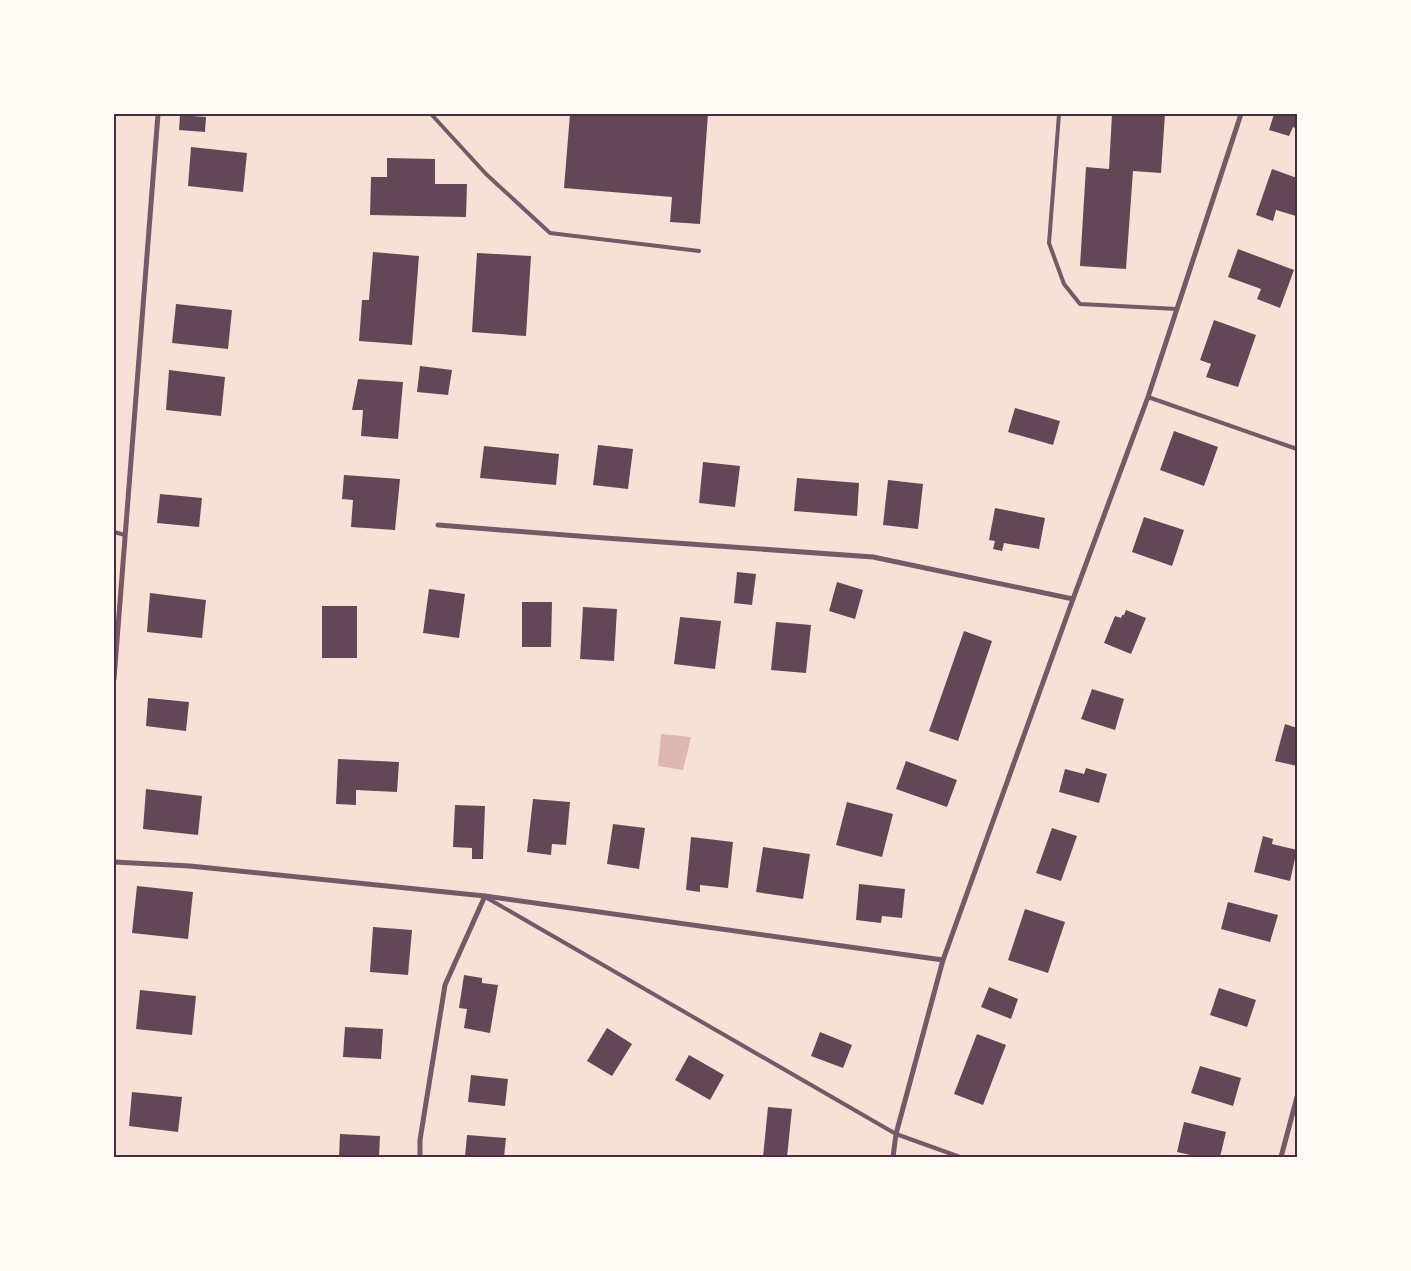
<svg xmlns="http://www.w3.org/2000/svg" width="1411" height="1271" viewBox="0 0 1411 1271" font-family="'Open Sans',sans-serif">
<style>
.water{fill:#dcb8b0}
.building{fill:#644757}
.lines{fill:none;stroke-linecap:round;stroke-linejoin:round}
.service{stroke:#755966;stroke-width:4}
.minor{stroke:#755966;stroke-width:5}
.neatline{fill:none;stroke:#4a2c40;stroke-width:2}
</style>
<rect width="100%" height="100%" fill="#f7e1d7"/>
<!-- water -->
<path class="water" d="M 661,734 L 691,737 L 683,770 L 658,766 Z"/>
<!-- building -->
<g class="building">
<path d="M 570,114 L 708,114 L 700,224 L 670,222 L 672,197 L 564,188 Z"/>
<path d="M 1112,114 L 1165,114 L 1161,173 L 1133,171 L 1126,269 L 1080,266 L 1086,167 L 1109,169 Z"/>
<path d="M 1274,114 L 1297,114 L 1297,129 L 1293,127 L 1289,136 L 1269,130 Z"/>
<path d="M 180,115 L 206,117 L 205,132 L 179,130 Z"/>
<path d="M 191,147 L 247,153 L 243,192 L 188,186 Z"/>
<path d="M 387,158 L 435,159 L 435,184 L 467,184 L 466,217 L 370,215 L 371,177 L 387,177 Z"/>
<path d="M 1272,169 L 1297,178 L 1297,211 L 1296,216 L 1276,210 L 1273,221 L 1256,215 Z"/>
<path d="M 1238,249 L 1294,270 L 1280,308 L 1257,299 L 1261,289 L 1228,277 Z"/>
<path d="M 373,252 L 419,256 L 412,345 L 359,341 L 362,300 L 369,300 Z"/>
<path d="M 477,253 L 531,256 L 526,336 L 472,332 Z"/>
<path d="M 176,304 L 232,310 L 228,349 L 172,343 Z"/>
<path d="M 1214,320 L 1256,335 L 1238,387 L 1206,377 L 1211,364 L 1200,360 Z"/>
<path d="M 420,366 L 452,370 L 448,395 L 417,392 Z"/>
<path d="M 169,370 L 225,377 L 221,416 L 166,410 Z"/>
<path d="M 358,379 L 403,382 L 398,439 L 361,436 L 363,410 L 352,410 Z"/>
<path d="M 1015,408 L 1060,421 L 1053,445 L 1008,432 Z"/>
<path d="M 1174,431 L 1218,447 L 1204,486 L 1160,470 Z"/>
<path d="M 598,445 L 633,449 L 628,489 L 593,485 Z"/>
<path d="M 484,446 L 559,454 L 556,485 L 480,478 Z"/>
<path d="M 703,462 L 740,466 L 735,507 L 699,503 Z"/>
<path d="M 344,475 L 400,479 L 395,530 L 351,527 L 353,500 L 342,499 Z"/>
<path d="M 797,478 L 859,483 L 857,516 L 794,511 Z"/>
<path d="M 888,480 L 923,484 L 918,529 L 883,525 Z"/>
<path d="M 160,494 L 202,498 L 199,527 L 157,523 Z"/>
<path d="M 995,508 L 1045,518 L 1039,549 L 1004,543 L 1002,551 L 993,549 L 995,541 L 989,540 Z"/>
<path d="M 1144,517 L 1184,530 L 1172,566 L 1132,552 Z"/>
<path d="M 737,572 L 756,574 L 752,605 L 734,603 Z"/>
<path d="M 837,582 L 863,590 L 855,619 L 829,611 Z"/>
<path d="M 429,589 L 465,594 L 459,638 L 423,633 Z"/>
<path d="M 150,593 L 206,600 L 202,638 L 147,632 Z"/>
<path d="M 522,602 L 552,602 L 551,647 L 522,647 Z"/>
<rect x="322" y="606" width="35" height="52"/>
<path d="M 583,607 L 617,609 L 614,661 L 580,659 Z"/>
<path d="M 1126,610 L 1146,618 L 1131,654 L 1104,643 L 1115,616 L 1121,618 L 1122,615 L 1124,615 Z"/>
<path d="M 680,617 L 721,621 L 715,669 L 674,664 Z"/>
<path d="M 776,622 L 811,625 L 806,673 L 771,670 Z"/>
<path d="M 964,631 L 992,641 L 958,741 L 929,731 Z"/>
<path d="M 1092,689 L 1124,699 L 1115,730 L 1081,719 Z"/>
<path d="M 148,698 L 189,702 L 186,731 L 146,726 Z"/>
<path d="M 1285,724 L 1297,728 L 1297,766 L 1275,761 Z"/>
<path d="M 338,759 L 399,762 L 397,792 L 356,790 L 356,805 L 336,804 Z"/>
<path d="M 906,761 L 957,780 L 947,807 L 896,789 Z"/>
<path d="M 1086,768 L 1107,774 L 1099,803 L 1059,792 L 1065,769 L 1084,774 Z"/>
<path d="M 146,789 L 202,796 L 198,835 L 143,829 Z"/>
<path d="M 533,799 L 570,802 L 566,845 L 552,844 L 551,855 L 527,852 Z"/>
<path d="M 847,802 L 893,814 L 882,857 L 836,845 Z"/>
<path d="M 455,805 L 485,806 L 483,859 L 472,859 L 472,848 L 453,847 Z"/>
<path d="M 613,824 L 645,828 L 639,869 L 607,864 Z"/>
<path d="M 1052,828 L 1077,836 L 1061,881 L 1036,873 Z"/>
<path d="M 1263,836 L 1273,839 L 1272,844 L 1297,850 L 1290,881 L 1254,872 Z"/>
<path d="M 691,837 L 733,842 L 728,888 L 700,885 L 700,892 L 686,890 Z"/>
<path d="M 763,847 L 810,854 L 803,899 L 756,892 Z"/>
<path d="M 859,884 L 905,889 L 902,918 L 882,916 L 881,923 L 856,920 Z"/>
<path d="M 137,886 L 193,892 L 188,939 L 132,933 Z"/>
<path d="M 1228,902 L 1278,915 L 1270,942 L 1221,929 Z"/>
<path d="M 1025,909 L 1065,922 L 1048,973 L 1008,960 Z"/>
<path d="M 373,927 L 412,930 L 408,975 L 370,972 Z"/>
<path d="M 464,975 L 482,978 L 482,983 L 498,985 L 490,1033 L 464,1028 L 467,1009 L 459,1008 Z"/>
<path d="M 989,987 L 1018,999 L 1011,1019 L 981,1007 Z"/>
<path d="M 1219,988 L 1256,1000 L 1247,1027 L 1210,1015 Z"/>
<path d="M 140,990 L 196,996 L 192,1035 L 136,1029 Z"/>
<path d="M 345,1027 L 383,1029 L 381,1059 L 343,1057 Z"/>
<path d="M 607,1028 L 632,1044 L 612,1076 L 587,1061 Z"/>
<path d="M 820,1032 L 852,1045 L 843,1068 L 811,1056 Z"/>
<path d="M 977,1034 L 1006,1045 L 983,1105 L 954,1094 Z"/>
<path d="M 689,1055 L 724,1075 L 710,1100 L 675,1080 Z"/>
<path d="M 1200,1066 L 1241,1078 L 1233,1106 L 1191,1093 Z"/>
<path d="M 471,1075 L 508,1079 L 505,1106 L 468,1102 Z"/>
<path d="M 132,1092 L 182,1097 L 178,1132 L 129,1126 Z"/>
<path d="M 768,1107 L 792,1109 L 787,1157 L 763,1157 Z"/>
<path d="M 1184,1122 L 1226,1132 L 1220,1157 L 1199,1157 L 1177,1152 Z"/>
<path d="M 340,1134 L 380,1136 L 379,1157 L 339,1157 Z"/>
<path d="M 467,1135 L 506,1138 L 504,1157 L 465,1157 Z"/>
</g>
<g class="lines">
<!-- service -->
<g class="service">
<path d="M 431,114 L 486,174 L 550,233 L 699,251"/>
<path d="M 1059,114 L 1049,243 L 1064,284 L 1080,304 L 1177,309"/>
<path d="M 1148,397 L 1297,449"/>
<path d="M 114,532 L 125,535"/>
<path d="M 487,898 L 896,1134 L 960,1157"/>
</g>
<!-- minor -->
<g class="minor">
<path d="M 438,525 L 591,537 L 873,557 L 1073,599"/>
<path d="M 114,679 L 158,114"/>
<path d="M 114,862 L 190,866 L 485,896 L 943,960"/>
<path d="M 420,1157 L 420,1140 L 445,985 L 485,896"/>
<path d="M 893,1157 L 896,1134 L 943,960 L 1073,599 L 1148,397 L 1241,114"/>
<path d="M 1281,1157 L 1297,1097"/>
</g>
</g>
<!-- border -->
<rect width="1411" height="1271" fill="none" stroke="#fffaf5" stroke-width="230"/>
<rect x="115" y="115" width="1181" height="1041" class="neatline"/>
</svg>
